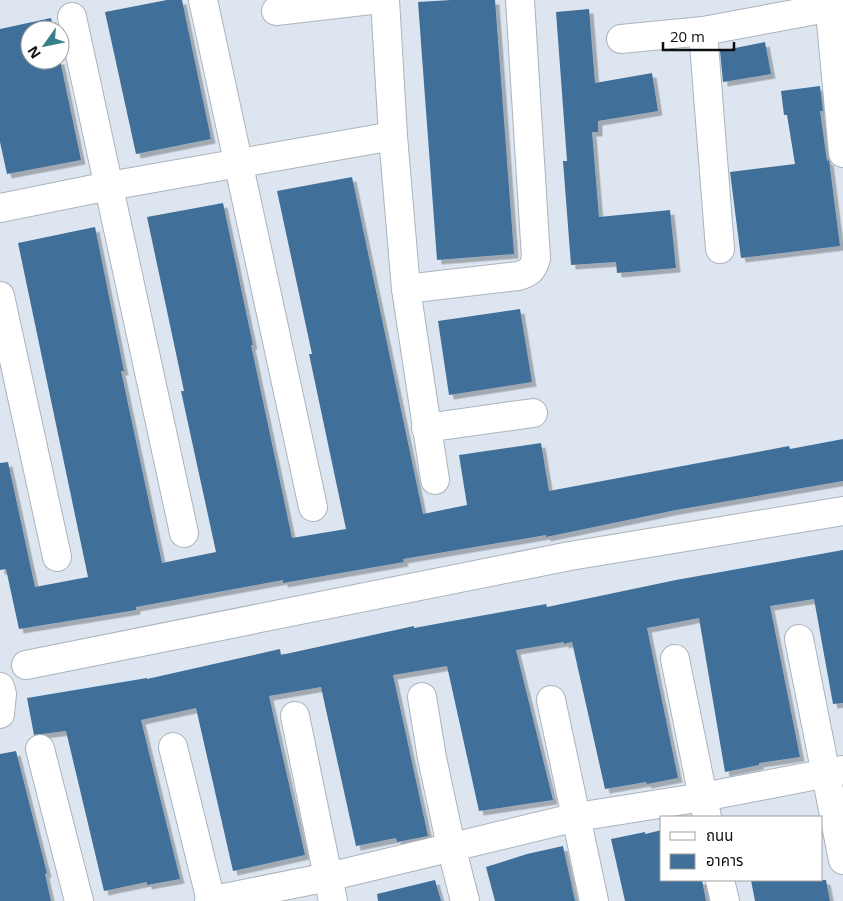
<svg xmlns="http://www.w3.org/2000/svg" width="843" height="901" viewBox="0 0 843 901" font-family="'Open Sans','Noto Sans Thai',sans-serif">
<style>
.building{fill:#40709a;filter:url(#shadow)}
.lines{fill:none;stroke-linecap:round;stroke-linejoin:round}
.street-casing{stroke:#abb4bd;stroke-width:30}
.street{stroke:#fff;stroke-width:28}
</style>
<defs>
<filter id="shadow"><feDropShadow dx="4.5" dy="4.5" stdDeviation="0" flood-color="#0004"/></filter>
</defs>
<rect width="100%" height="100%" fill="#dde6f0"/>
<!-- building -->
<g class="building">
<path d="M 167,0 L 182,0 L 211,139 L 136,154 L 105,12 Z"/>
<path d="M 451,0 L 495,0 L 514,254 L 437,260 L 418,2 Z"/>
<path d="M 589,9 L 595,83 L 652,73 L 658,111 L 598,121 L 598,132 L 592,132 L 599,217 L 670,210 L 676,268 L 617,273 L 616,262 L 571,265 L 563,161 L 567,161 L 556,12 Z"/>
<path d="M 51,18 L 54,30 L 30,30 L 30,60 L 60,60 L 81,160 L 7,174 L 0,142 L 0,29 Z"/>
<path d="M 765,42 L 771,74 L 723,82 L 720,51 Z"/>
<path d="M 820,86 L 823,111 L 820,111 L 827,161 L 829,160 L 840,246 L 741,258 L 730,172 L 795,164 L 787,115 L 784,115 L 781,91 Z"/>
<path d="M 352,177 L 423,514 L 467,505 L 459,455 L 541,443 L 549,491 L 789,446 L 790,449 L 843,439 L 843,481 L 676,510 L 546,537 L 546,535 L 403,559 L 404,562 L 283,583 L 283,580 L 136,607 L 136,610 L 19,629 L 6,569 L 0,570 L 0,463 L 8,462 L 35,587 L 88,577 L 18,243 L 95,227 L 124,371 L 121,371 L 162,563 L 216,552 L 181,391 L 184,391 L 147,217 L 223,203 L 253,345 L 251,345 L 292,538 L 346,529 L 309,354 L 312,354 L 277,191 Z"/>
<path d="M 520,309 L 532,382 L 449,395 L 438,321 Z"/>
<path d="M 843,550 L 843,703 L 833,704 L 814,599 L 770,606 L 800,757 L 759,763 L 759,765 L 725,772 L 699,618 L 647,628 L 678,778 L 647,784 L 646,782 L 605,789 L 572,642 L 564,644 L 564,642 L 516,650 L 553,800 L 479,811 L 447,666 L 393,675 L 428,836 L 397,842 L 396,838 L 356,846 L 321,687 L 269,696 L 305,855 L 233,871 L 196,708 L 141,720 L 180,879 L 147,885 L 147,882 L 104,891 L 66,731 L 34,735 L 27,698 L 147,678 L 147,679 L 280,649 L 281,655 L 414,626 L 414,628 L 546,604 L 547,607 L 676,580 Z"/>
<path d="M 16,751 L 47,873 L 45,874 L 51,901 L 0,901 L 0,754 Z"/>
<path d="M 662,830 L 662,880 L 702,880 L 706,901 L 625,901 L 611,839 L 645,832 L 645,834 Z"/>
<path d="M 563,846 L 575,901 L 495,901 L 486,867 L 527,854 Z"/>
<path d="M 435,880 L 441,901 L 378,901 L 377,894 Z"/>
<path d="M 751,880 L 826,880 L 830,901 L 755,901 Z"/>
</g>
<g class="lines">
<defs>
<g id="street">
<path d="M 203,0 L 313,507"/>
<path d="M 385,0 L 393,136"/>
<path d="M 829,0 L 843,153"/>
<path d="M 276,11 L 371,0"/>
<path d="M 72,17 L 184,533"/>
<path d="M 703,31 L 720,249"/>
<path d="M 621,39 L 703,31 L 843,5"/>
<path d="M 0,208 L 109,186 L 393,136 L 406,289 L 435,480"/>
<path d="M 406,289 L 518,276 C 529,273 533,270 536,258 L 520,0"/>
<path d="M 0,296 L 57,557"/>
<path d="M 426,428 L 533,413"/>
<path d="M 799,639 L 843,860"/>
<path d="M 675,659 L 707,817"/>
<path d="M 26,665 L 570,556 L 843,511"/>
<path d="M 0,687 L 2,694 L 0,714"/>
<path d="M 422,697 L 432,758 L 451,846 L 465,901"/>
<path d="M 551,700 L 594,901"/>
<path d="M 295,716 L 333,901"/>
<path d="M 173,747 L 211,901"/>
<path d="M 40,749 L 79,901"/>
<path d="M 720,880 L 725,901"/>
<path d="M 209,901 L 328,877 L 577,817 L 703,797 L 843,770"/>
</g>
</defs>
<!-- street casing -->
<use href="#street" class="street-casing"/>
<!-- street -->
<use href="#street" class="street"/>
</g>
<!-- legend -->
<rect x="660" y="816" width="162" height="65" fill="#ffffff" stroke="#9e9fa0"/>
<rect x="670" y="832" width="25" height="8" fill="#ffffff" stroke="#9e9fa0"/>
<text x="706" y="841" font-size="15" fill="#0c0f12">ถนน</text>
<rect x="670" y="854" width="25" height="15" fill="#40709a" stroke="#9e9fa0"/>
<text x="706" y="866" font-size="15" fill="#0c0f12">อาคาร</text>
<!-- north arrow -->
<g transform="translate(45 45) rotate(237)"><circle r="24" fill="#ffffff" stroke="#9e9fa0"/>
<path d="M0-4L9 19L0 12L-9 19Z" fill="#377f87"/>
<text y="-8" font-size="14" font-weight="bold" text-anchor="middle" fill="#0c0f12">N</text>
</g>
<!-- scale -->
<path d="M663 42v8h71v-8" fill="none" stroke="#0c0f12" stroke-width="2.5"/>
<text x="670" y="42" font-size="15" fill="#0c0f12" stroke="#ffffff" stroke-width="4" paint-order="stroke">20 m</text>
</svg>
